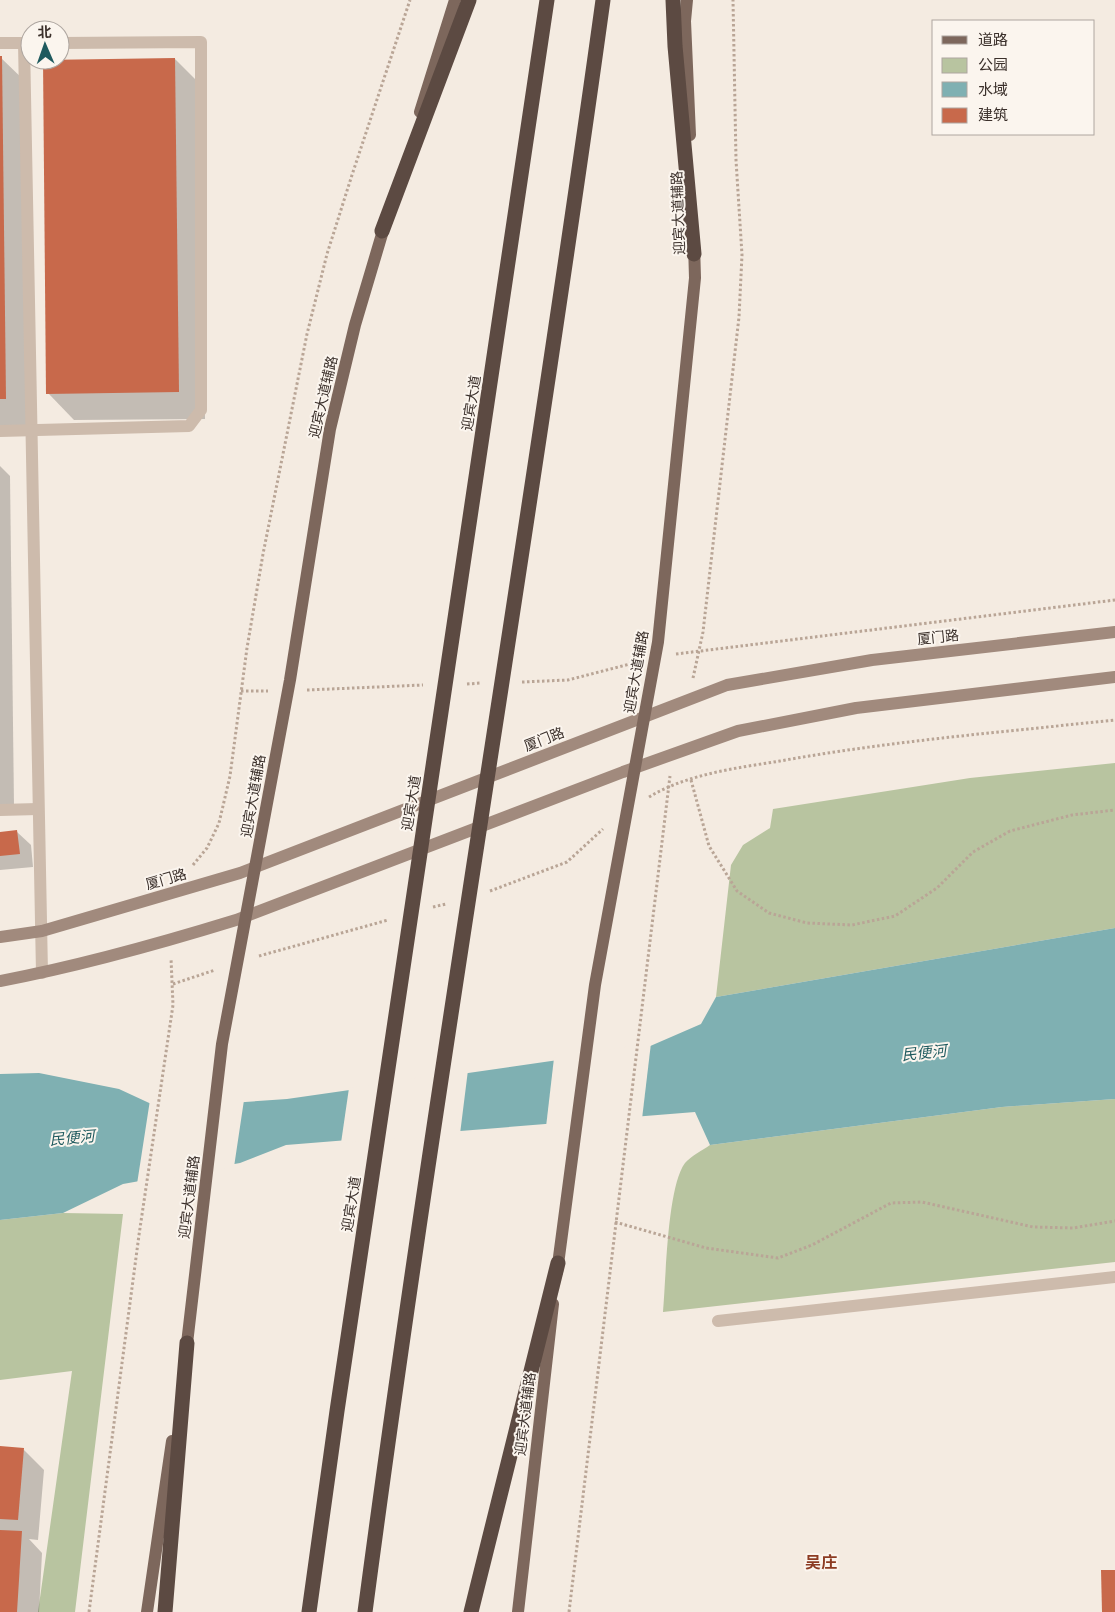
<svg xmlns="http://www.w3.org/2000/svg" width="1115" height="1612" viewBox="0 0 1115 1612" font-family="'Source Sans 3','Noto Sans SC',sans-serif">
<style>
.green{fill:#b8c4a0}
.water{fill:#7fb0b2}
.pier{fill:#f4ebe1}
.shadow{fill:#0003}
.building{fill:#c8694b}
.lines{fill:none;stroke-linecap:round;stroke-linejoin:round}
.path{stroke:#b9a596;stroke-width:3;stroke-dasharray:2.5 2.5;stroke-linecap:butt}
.lane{stroke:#cdbbac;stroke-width:12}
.secondary{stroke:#a18a7d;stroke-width:12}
.primary{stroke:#7d675c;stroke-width:12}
.highway{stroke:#5c4a42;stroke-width:15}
.labels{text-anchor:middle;stroke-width:4;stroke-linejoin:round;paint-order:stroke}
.street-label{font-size:14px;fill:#3b302b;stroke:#fbf5ee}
.water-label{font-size:15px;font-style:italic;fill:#1f5a5e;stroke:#fbf5ee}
.quarter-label{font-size:16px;font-weight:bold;fill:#8c3b22;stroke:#fbf5ee}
</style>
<rect width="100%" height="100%" fill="#f4ebe1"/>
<!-- green -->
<g class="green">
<path d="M 1115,763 L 1115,928 L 716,997 L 731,865 L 743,845 L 770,828 L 773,809 L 970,778 Z"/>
<path d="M 1115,1099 L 1115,1262 L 663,1312 C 666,1279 667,1187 685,1163 C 691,1156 703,1150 710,1145 L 1002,1107 Z"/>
<path d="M 63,1213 L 123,1214 L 75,1612 L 38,1612 L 72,1371 L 0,1380 L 0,1220 Z"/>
</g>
<!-- water -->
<path class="water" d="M 1115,928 L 1115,1099 L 1002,1107 L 710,1145 L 695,1112 L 286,1145 L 240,1163 L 123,1184 L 63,1213 L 0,1220 L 0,1074 L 39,1073 L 119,1089 L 160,1108 L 287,1099 L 648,1047 L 701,1024 L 716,997 Z"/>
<!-- pier -->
<g class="pier">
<path d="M 651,1043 L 642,1119 L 546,1127 L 554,1058 Z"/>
<path d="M 468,1070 L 460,1134 L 341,1143 L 349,1088 Z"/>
<path d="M 150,1100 L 160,1105 L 244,1100 L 234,1167 L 137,1184 Z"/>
</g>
<!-- shadow -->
<g class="shadow">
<path d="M 0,57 L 28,84 L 32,425 L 0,425 Z"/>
<path d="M 175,59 L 202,86 L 205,419 L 74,420 L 48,393 Z"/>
<path d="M 0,466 L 10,476 L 14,806 L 0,806 Z"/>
<path d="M 17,832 L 31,845 L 33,867 L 0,870 L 0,833 Z"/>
<path d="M 0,1448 L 24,1450 L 44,1470 L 38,1540 L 29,1539 L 42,1553 L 39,1612 L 0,1612 Z"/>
</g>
<!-- building -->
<g class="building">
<path d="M 0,56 L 2,56 L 6,399 L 0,399 Z"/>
<path d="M 175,58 L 179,392 L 46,394 L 43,60 Z"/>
<path d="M 17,830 L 20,854 L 0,856 L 0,832 Z"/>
<path d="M 0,1446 L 24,1448 L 18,1520 L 0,1519 Z"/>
<path d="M 0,1530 L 22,1531 L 17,1612 L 0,1612 Z"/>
<path d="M 1101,1570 L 1115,1570 L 1115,1612 L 1102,1612 Z"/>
</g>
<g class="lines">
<!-- path -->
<g class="path">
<path d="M 676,654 L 1115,600"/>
<path d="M 693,678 L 703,632 L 739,317 L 742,255 L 736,160 L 733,0"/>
<path d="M 522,682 L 568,680 L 634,663"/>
<path d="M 467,684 L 481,683"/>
<path d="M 307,690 L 423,685"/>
<path d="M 241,691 L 268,691"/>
<path d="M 691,780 L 709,846 L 737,891 L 769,913 L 807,923 L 852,925 L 895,916 L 937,888 L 973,852 L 1010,831 L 1072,815 L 1115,810"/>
<path d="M 649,797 C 687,774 737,768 780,761 C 891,741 1003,732 1115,720"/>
<path d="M 193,865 L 207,848 L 219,823 L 230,776 L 247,648 L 263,554 L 307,334 L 327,254 L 352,175 L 410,0"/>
<path d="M 490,891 L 567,862 L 603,829"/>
<path d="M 433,907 L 446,904"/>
<path d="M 259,956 L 388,920"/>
<path d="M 173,984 L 215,970"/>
<path d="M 615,1222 L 706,1248 L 778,1258 L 812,1245 L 891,1203 L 922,1202 L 1033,1227 L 1073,1228 L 1115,1221"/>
<path d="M 89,1612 L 139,1235 L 173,1005 L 171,958"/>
<path d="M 569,1612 L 670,776"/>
</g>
<!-- lane -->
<g class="lane">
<path d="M 0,43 L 30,43"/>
<path d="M 24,43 L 42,973"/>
<path d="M 0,431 L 189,426 L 201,410 L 201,42 L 60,43"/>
<path d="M 0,810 L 38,809"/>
<path d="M 718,1321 L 1115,1277"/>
</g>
<!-- secondary -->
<g class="secondary">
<path d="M 0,937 L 42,931 L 240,873 L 727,685 L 872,660 L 1115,632"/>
<path d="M 0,981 C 80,966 158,944 236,920 L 623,772 L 738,731 L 856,708 L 1115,677"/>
</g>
<!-- primary -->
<g class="primary">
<path d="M 687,0 L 685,21 L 690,135"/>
<path d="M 420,112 L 455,0"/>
<path d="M 557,1272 L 595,985 L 658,642 L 695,278 L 694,244"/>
<path d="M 186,1352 L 222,1044 L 290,680 L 330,429 L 355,325 L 385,224"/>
<path d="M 147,1612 L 172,1441"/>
<path d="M 518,1612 L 553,1304"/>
</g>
<!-- highway -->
<g class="highway">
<path d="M 673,0 L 675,46 L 694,254"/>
<path d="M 382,231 L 469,0"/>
<path d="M 165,1612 L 187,1343"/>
<path d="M 309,1612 L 337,1411 L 547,0"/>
<path d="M 365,1612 C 436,1074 529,538 603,0"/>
<path d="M 471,1612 L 558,1263"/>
</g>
</g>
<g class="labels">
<!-- street labels -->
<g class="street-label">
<text transform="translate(678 213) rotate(-92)" y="5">迎宾大道辅路</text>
<text transform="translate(323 397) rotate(-77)" y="5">迎宾大道辅路</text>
<text transform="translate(471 403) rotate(-81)" y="5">迎宾大道</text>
<text transform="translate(938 637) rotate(-6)" y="5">厦门路</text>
<text transform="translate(636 672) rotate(-80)" y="5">迎宾大道辅路</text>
<text transform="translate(544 739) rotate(-21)" y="5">厦门路</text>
<text transform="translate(253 796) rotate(-80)" y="5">迎宾大道辅路</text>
<text transform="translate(411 803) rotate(-81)" y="5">迎宾大道</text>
<text transform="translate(166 879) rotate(-16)" y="5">厦门路</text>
<text transform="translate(189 1197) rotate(-83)" y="5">迎宾大道辅路</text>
<text transform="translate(351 1204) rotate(-81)" y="5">迎宾大道</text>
<text transform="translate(525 1414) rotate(-83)" y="5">迎宾大道辅路</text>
</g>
<!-- water labels -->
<g class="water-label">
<text transform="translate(924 1053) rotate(-6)" y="5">民便河</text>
<text transform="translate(72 1138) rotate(-5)" y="5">民便河</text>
</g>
<!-- quarter labels -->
<g class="quarter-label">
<text x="821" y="1568">吴庄</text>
</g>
</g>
<!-- legend -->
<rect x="932" y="20" width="162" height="115" fill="#fbf5ee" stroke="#aea6a0"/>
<rect x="942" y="36" width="25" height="8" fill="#7d675c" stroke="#aea6a0"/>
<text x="978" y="45" font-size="15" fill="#3b302b">道路</text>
<rect x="942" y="58" width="25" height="15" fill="#b8c4a0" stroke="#aea6a0"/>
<text x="978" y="70" font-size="15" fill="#3b302b">公园</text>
<rect x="942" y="82" width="25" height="15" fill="#7fb0b2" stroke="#aea6a0"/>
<text x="978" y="95" font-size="15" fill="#3b302b">水域</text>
<rect x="942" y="108" width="25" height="15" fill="#c8694b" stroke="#aea6a0"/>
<text x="978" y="120" font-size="15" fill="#3b302b">建筑</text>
<!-- north arrow -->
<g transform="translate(45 45) rotate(358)"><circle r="24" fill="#fbf5ee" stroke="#aea6a0"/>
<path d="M0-4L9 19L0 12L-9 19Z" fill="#1f5a5e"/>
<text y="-8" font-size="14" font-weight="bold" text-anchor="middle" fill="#3b302b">北</text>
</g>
</svg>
